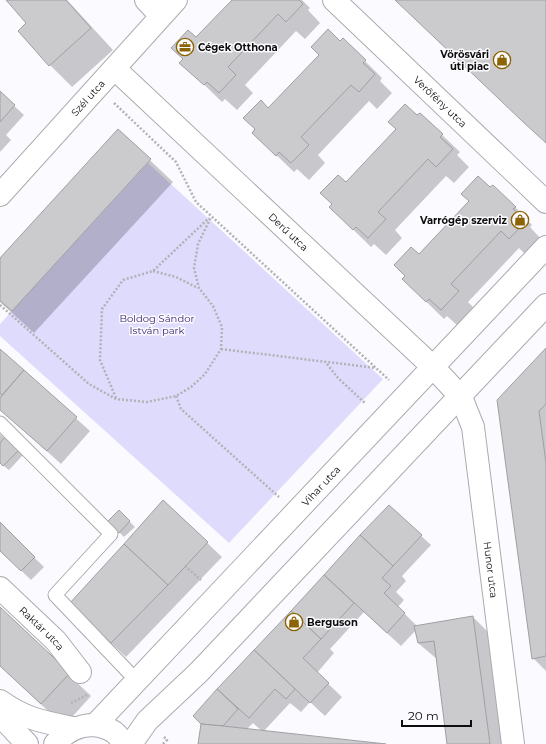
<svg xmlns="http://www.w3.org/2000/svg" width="546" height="744" viewBox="0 0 546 744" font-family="Montserrat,sans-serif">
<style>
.green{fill:#dfdbfd}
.shadow{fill:#0003}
.building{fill:#cbcbce;stroke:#a0a0a3}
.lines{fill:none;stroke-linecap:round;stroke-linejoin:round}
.lane-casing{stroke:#ababae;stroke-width:15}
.street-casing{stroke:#ababae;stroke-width:24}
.path{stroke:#b2b2b5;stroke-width:2.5;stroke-dasharray:2 2;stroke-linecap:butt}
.lane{stroke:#fff;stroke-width:13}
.street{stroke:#fff;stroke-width:22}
.labels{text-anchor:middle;stroke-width:3;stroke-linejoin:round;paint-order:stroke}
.poi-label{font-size:10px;font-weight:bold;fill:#0d0d0e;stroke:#fbfbff;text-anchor:start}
.street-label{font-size:10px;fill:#0d0d0e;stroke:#fbfbff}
.park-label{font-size:10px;fill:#39246f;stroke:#fbfbff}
</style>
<rect width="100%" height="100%" fill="#fbfbff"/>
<!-- green -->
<path class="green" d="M 148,163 L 383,379 L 229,543 L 0,336 L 0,324 Z"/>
<!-- shadow -->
<g class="shadow">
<path d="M 7,0 L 67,0 L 113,50 L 72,87 L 50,65 L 28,23 Z"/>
<path d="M 233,0 L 302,0 L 310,8 L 308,10 L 320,23 L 305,39 L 296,31 L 245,85 L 253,93 L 237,110 L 225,99 L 222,102 L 181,62 L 196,39 Z"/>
<path d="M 340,42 L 365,61 L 382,78 L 380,81 L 392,93 L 377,109 L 369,101 L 318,155 L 325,163 L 309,180 L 297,169 L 294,172 L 271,150 L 268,109 Z"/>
<path d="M 0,93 L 24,115 L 6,135 L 11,140 L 0,152 Z"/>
<path d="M 420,114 L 460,152 L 457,155 L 469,167 L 454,183 L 446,176 L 395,230 L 402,238 L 386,255 L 374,244 L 371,247 L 330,207 L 346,184 Z"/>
<path d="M 118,130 L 173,182 L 34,333 L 0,302 L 0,259 Z"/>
<path d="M 515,207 L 532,225 L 530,227 L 542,240 L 527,256 L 519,248 L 468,302 L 476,310 L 459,327 L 447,316 L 444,319 L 403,279 L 419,256 Z"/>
<path d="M 546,349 L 546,671 L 533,658 L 498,400 Z"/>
<path d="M 0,350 L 90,431 L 61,464 L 0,409 Z"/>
<path d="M 0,434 L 23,455 L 9,470 L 0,463 Z"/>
<path d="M 164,502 L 222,557 L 126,657 L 84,618 Z"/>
<path d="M 389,506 L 431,545 L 402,576 L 406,581 L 396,592 L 404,600 L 398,607 L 418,627 L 473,617 L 491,635 L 505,744 L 448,744 L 438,660 L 418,643 L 416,630 L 401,646 L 364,612 L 330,649 L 334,653 L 317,673 L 342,697 L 325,716 L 310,702 L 301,712 L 290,703 L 263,732 L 253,723 L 246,730 L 376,744 L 199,744 L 202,724 L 194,716 Z"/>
<path d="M 119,511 L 135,527 L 124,537 L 109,522 Z"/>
<path d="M 0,524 L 44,567 L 31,580 L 0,550 Z"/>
<path d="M 0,609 L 91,696 L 64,726 L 0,666 Z"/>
</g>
<!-- building -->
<g class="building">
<path d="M 6,0 L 66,0 L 91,28 L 49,66 L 18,31 L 26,23 Z"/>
<path d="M 232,0 L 299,0 L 303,4 L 286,22 L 278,14 L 228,67 L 236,75 L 219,93 L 207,82 L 204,85 L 179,63 L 183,59 L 171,48 L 188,30 L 196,37 Z"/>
<path d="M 395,0 L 546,0 L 546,143 L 521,120 Z"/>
<path d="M 328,29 L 340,41 L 343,38 L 366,60 L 363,63 L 375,74 L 359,92 L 351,85 L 301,137 L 309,145 L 291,163 L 279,152 L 276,156 L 252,133 L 255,129 L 243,118 L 261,100 L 268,108 L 319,55 L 311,47 Z"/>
<path d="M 0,91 L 15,105 L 0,122 Z"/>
<path d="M 405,104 L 417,115 L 420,113 L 443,134 L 440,137 L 453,149 L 436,167 L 428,159 L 378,212 L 386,219 L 368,238 L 356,227 L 353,230 L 329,207 L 332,204 L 320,193 L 338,175 L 346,182 L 396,129 L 388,122 Z"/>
<path d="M 118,129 L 151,159 L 12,311 L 0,301 L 0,258 Z"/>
<path d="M 478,176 L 490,187 L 493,185 L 516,207 L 513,209 L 526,221 L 509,239 L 501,231 L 451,284 L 459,291 L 441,310 L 429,299 L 426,302 L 402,279 L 405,276 L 394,265 L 411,247 L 419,254 L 469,201 L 461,194 Z"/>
<path d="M 546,348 L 546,404 L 539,411 L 546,463 L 546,656 L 532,659 L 497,400 Z"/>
<path d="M 0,349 L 24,370 L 2,395 L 0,393 Z"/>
<path d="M 24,370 L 77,417 L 47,451 L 0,410 L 0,398 Z"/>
<path d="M 5,437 L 19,450 L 3,466 L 0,463 L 0,443 Z"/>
<path d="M 163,500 L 208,542 L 168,585 L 124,544 Z"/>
<path d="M 389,505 L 422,535 L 393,566 L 360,535 Z"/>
<path d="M 119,510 L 130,521 L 119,533 L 107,522 Z"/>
<path d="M 0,522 L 35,557 L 21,571 L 0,551 Z"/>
<path d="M 360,535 L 393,566 L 382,578 L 391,586 L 384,593 L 405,613 L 387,633 L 324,575 Z"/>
<path d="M 124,544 L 168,585 L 111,643 L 69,604 Z"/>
<path d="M 324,575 L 354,603 L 321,639 L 291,611 Z"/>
<path d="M 0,607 L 70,673 L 41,704 L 0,666 Z"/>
<path d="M 291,611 L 321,639 L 303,658 L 329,683 L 310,703 L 254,650 Z"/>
<path d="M 473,616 L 490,744 L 447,744 L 434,641 L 418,643 L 414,626 Z"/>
<path d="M 254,650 L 295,689 L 286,699 L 275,689 L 249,718 L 217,689 Z"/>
<path d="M 217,689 L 238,709 L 223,726 L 201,724 L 193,716 Z"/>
<path d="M 201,724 L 223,726 L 386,744 L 198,744 Z"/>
</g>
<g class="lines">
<defs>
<path id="lane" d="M 0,423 L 111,534 L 55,595 L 136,680"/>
<g id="street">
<path d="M 146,0 L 161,16"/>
<path id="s1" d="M 334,0 L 546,202"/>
<path id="s2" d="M 115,69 L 433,367 L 461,397 L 473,427 L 513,744"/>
<path id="s3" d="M 0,195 L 176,0"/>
<path id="s4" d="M 0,588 L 56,641 L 80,672"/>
<path d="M 0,701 C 25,719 43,722 73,728"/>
<path d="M 0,715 L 27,744"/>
<path id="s5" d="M 95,725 L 546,247"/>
<path d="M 55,744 C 70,726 93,719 114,732 C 118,735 121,740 124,744"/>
<path d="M 131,744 L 147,721 L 199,672 L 546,305"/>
</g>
</defs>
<!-- lane casing -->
<use href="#lane" class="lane-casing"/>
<!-- street casing -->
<use href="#street" class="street-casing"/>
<!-- path -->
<g class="path">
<path d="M 114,103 L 176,162 L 196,202 L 389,380"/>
<path d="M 153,271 L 176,277 L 198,288"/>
<path d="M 0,305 L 89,384 L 116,399 L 147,402 L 176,396 L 191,387 L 205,374 L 221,349 L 222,327 L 213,306 L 199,288 L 194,268 L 198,244 L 211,217"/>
<path d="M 221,349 L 376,368"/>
<path d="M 327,364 L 338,378 L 366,404"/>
<path d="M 176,396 L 181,409 L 279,497"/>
<path d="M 116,398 L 100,360 L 102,309 L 123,280 L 153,271 L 209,218"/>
<path d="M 185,566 L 201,580"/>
<path d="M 71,703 L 89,694"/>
<path d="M 163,744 L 167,740 L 164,737"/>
</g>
<!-- lane -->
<use href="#lane" class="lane"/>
<!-- street -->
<use href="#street" class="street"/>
</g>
<!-- icons -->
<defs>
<symbol id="office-ring" viewBox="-11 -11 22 22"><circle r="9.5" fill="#fbfbff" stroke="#8c6406" stroke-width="1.5"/><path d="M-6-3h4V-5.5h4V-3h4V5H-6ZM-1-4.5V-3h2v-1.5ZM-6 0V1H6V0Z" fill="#8c6406"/></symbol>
<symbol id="shop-ring" viewBox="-11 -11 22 22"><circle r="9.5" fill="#fbfbff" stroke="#8c6406" stroke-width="1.5"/><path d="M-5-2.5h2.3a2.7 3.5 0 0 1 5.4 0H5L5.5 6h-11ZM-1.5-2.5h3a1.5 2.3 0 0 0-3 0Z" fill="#8c6406"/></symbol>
</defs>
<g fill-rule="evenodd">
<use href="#office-ring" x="175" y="37" width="20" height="20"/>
<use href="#shop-ring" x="492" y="50" width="20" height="20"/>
<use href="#shop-ring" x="510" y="210" width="20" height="20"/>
<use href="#shop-ring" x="284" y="612" width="20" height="20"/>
</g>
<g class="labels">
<!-- poi labels -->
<g class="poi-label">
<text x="198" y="51">Cégek Otthona</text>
<text x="489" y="58" text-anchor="end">Vörösvári<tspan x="489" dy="12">úti piac</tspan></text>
<text x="507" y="224" text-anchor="end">Varrógép szerviz</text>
<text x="307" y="626">Berguson</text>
</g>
<!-- street labels -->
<g class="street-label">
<text dy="4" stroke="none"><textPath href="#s3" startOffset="131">Szél utca</textPath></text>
<text dy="4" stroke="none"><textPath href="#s1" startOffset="147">Verőfény utca</textPath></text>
<text dy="4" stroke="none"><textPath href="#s2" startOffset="238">Derű utca</textPath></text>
<text dy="4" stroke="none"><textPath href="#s5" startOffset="329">Vihar utca</textPath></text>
<text dy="4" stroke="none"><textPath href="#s2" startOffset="653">Hunor utca</textPath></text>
<text dy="4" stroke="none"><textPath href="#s4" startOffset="58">Raktár utca</textPath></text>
</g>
<!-- park labels -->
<g class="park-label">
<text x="157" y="322">Boldog Sándor<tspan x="157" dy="12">István park</tspan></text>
</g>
</g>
<!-- scale -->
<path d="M402 720v6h69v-6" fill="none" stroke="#0d0d0e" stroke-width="2"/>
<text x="408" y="720" font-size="12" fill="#0d0d0e" stroke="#fbfbff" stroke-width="3" paint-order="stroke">20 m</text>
</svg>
